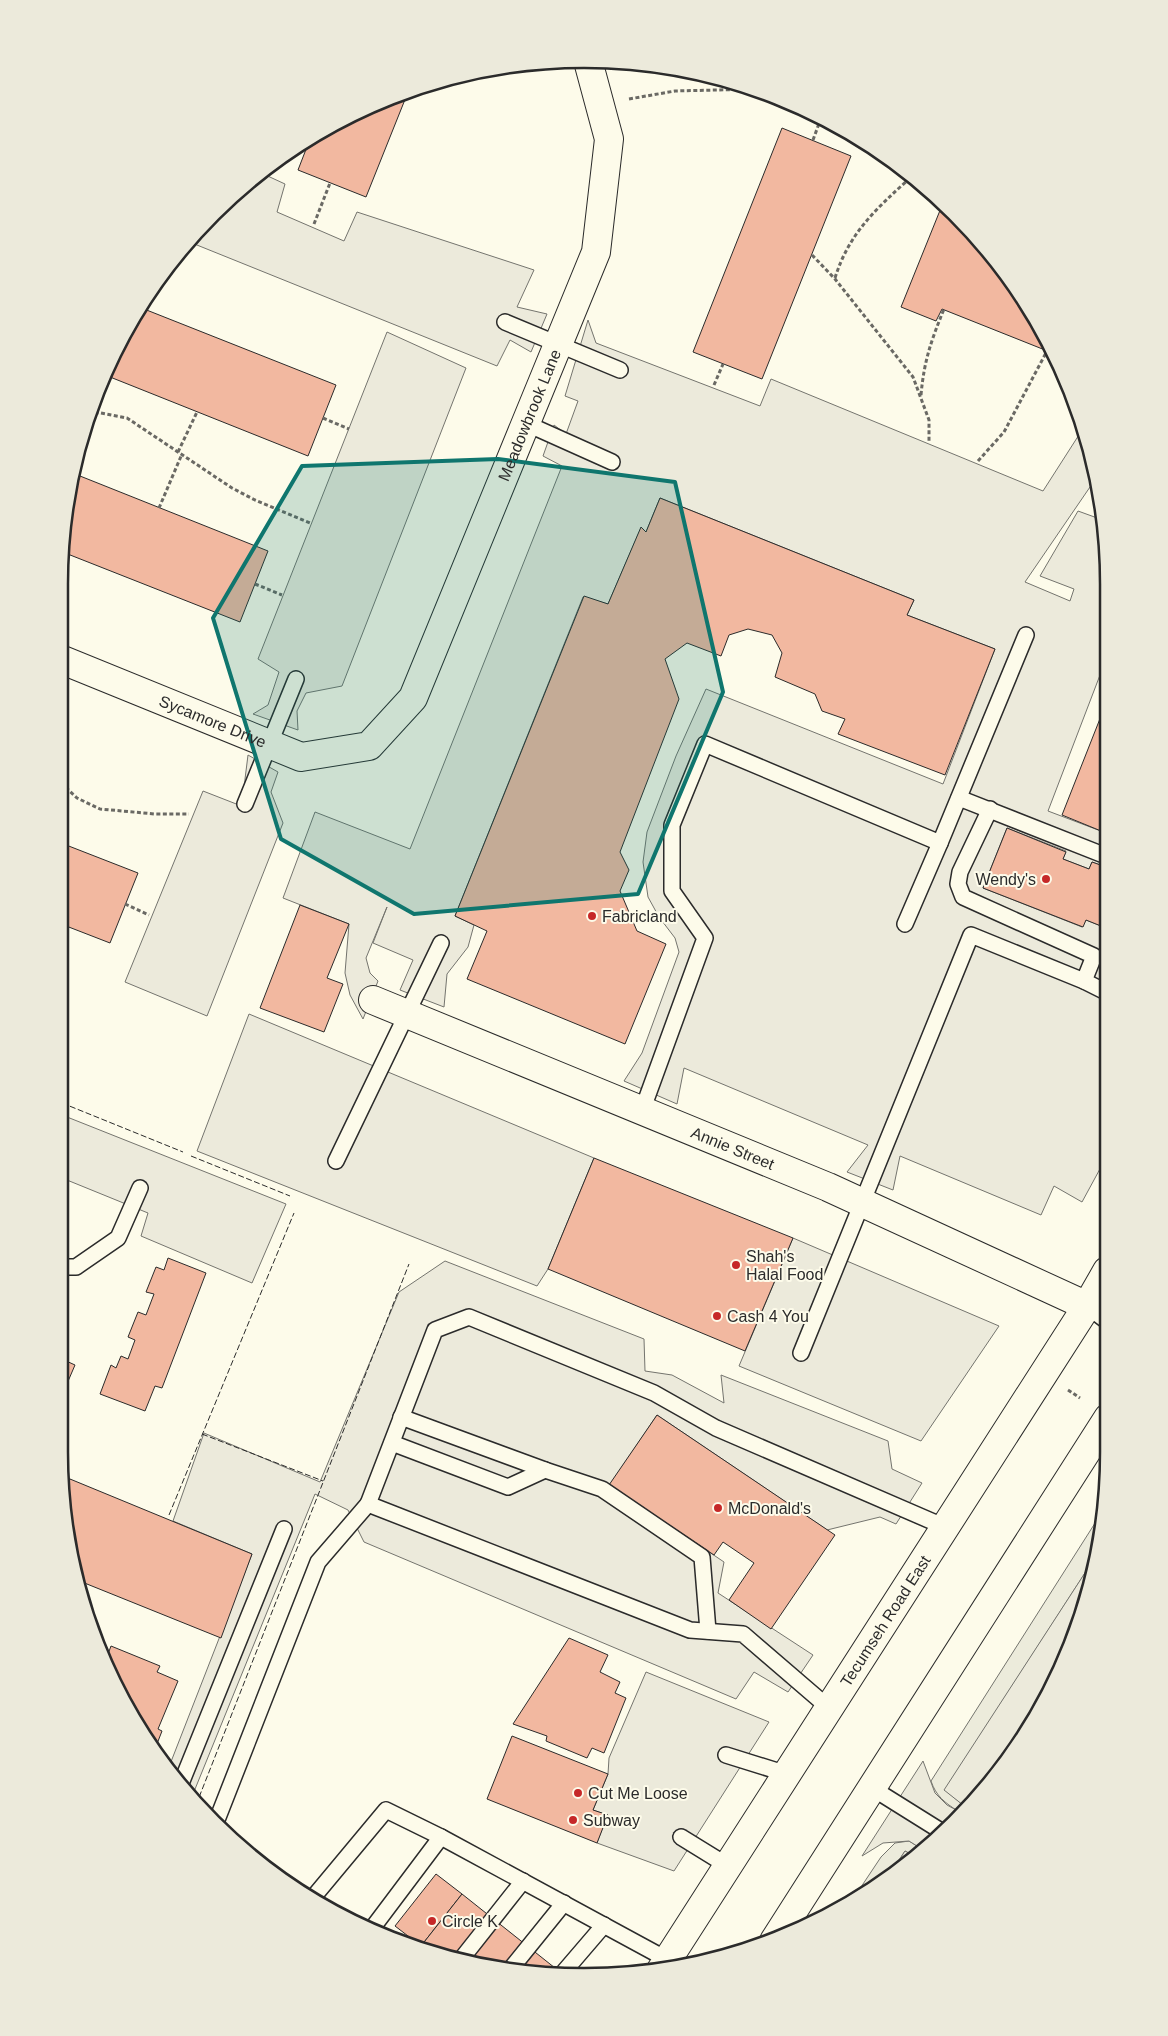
<svg xmlns="http://www.w3.org/2000/svg" width="1168" height="2036" viewBox="0 0 1168 2036" font-family="Helvetica,sans-serif">
<style>
.green{fill:#ecebdb;stroke:#74746e}
.parking{fill:#eceadb;stroke:#74746e}
.building{fill:#f2b8a0;stroke:#2b2b2b}
.lines{fill:none;stroke-linecap:round;stroke-linejoin:round}
.lane-casing{stroke:#2b2b2b;stroke-width:18}
.street-casing{stroke:#2b2b2b;stroke-width:30}
.secondary-casing{stroke:#2b2b2b;stroke-width:30}
.path{stroke:#6a6964;stroke-width:3;stroke-dasharray:4 2.5;stroke-linecap:butt}
.lane{stroke:#fdfbea;stroke-width:15}
.street{stroke:#fdfbea;stroke-width:28}
.secondary{stroke:#fdfbea;stroke-width:28}
.fence{stroke:#2b2b2b;stroke-width:1;stroke-dasharray:6 2.5;stroke-linecap:butt}
.marked{fill:#0f766e;fill-opacity:0.2;stroke:#0f766e;stroke-width:4;stroke-linejoin:round}
.poi-dot{fill:#c62828;stroke:#fdfbea;stroke-width:2}
.labels{text-anchor:middle;stroke-width:4;stroke-linejoin:round;paint-order:stroke}
.street-label{font-size:16px;fill:#2b2b2b;stroke:#fdfbea}
.poi-label{font-size:16px;fill:#2b2b2b;stroke:#fdfbea;text-anchor:start}
.rim{fill:none;stroke:#2b2b2b;stroke-width:2.5}
</style>
<rect width="100%" height="100%" fill="#fdfbea"/>
<!-- green -->
<g class="green">
<path d="M 1104,1509 L 1094,1559 L 945,1790 L 963,1805 L 958,1811 C 945,1803 936,1796 931,1781 Z"/>
<path d="M 909,1841 L 925,1851 L 916,1857 L 905,1851 L 888,1877 L 849,1905 L 881,1857 L 895,1843 Z"/>
</g>
<!-- parking -->
<g class="parking">
<path d="M 259,172 L 285,184 L 277,212 L 344,241 L 357,212 L 534,270 L 517,307 L 547,314 L 531,352 L 510,340 L 497,366 L 187,241 Z"/>
<path d="M 588,320 L 596,343 L 760,406 L 771,379 L 1043,491 L 1084,427 L 1099,491 L 1090,487 L 1025,582 L 1070,601 L 1074,589 L 1040,576 L 1078,511 L 1100,519 L 1104,512 L 1105,662 L 1048,811 L 1106,833 L 1106,867 L 1092,862 L 1089,869 L 1063,859 L 1066,851 L 1007,828 L 983,888 L 1082,927 L 1086,920 L 1106,928 L 1107,1156 L 1082,1202 L 1054,1186 L 1041,1215 L 900,1156 L 893,1190 L 847,1172 L 868,1145 L 684,1068 L 677,1104 L 624,1081 L 642,1053 L 679,952 L 675,938 L 659,917 L 648,897 L 643,862 L 647,832 L 676,756 L 706,689 L 943,784 L 995,649 L 907,615 L 914,600 L 660,498 L 646,532 L 641,528 L 608,604 L 583,597 L 455,916 L 474,925 L 468,947 L 447,974 L 444,1007 L 400,990 L 413,960 L 373,943 L 387,907 L 366,958 L 370,973 L 378,981 L 363,1019 L 350,995 L 345,973 L 349,924 L 283,898 L 315,812 L 410,849 L 562,466 L 543,456 L 554,425 L 566,434 L 578,401 L 565,396 Z"/>
<path d="M 387,332 L 466,368 L 342,686 L 306,693 L 297,711 L 298,730 L 253,714 L 268,705 L 279,672 L 258,659 Z"/>
<path d="M 248,755 L 278,772 L 271,792 L 283,823 L 207,1016 L 125,982 L 203,791 L 244,807 L 245,779 Z"/>
<path d="M 249,1014 L 594,1158 L 548,1269 L 537,1286 L 197,1151 Z"/>
<path d="M 62,1115 L 286,1204 L 252,1283 L 141,1236 L 148,1213 L 62,1178 Z"/>
<path d="M 793,1238 L 999,1326 L 921,1441 L 739,1366 Z"/>
<path d="M 445,1261 L 644,1339 L 645,1371 L 672,1375 L 724,1403 L 721,1375 L 888,1441 L 892,1469 L 922,1483 L 896,1524 L 880,1517 L 827,1530 L 657,1415 L 610,1485 L 724,1562 L 718,1593 L 813,1655 L 788,1692 L 754,1672 L 736,1699 L 364,1542 L 348,1510 L 315,1494 L 191,1799 L 167,1772 L 252,1554 L 173,1521 L 204,1433 L 320,1482 L 399,1292 Z"/>
<path d="M 1094,1559 L 1081,1621 L 1039,1715 L 979,1798 L 925,1851 L 909,1841 L 883,1843 L 862,1856 L 923,1761 L 935,1793 L 947,1805 L 958,1811 L 963,1805 L 944,1790 Z"/>
<path d="M 646,1672 L 769,1722 L 674,1871 L 597,1843 L 607,1815 L 593,1810 L 608,1774 L 609,1758 Z"/>
<path d="M 905,1851 L 916,1857 L 888,1877 Z"/>
</g>
<!-- building -->
<g class="building">
<path d="M 408,92 L 366,197 L 298,170 L 310,139 L 352,113 Z"/>
<path d="M 782,128 L 851,156 L 762,379 L 693,352 Z"/>
<path d="M 943,203 L 955,212 L 1021,292 L 1050,352 L 942,309 L 936,321 L 901,307 Z"/>
<path d="M 139,307 L 336,385 L 308,456 L 105,375 L 129,321 Z"/>
<path d="M 75,474 L 268,551 L 240,622 L 60,551 Z"/>
<path d="M 660,498 L 914,600 L 907,615 L 995,649 L 945,775 L 838,734 L 845,719 L 822,711 L 815,694 L 775,677 L 782,653 L 772,635 L 748,629 L 729,635 L 721,656 L 687,643 L 665,659 L 679,699 L 620,852 L 629,870 L 620,891 L 637,931 L 666,944 L 625,1044 L 467,979 L 487,931 L 455,916 L 584,596 L 608,604 L 641,527 L 646,532 Z"/>
<path d="M 1105,706 L 1106,833 L 1062,815 Z"/>
<path d="M 1007,828 L 1066,852 L 1063,859 L 1089,869 L 1092,862 L 1106,867 L 1106,928 L 1086,920 L 1083,927 L 983,888 Z"/>
<path d="M 61,843 L 138,873 L 110,943 L 61,924 Z"/>
<path d="M 300,905 L 349,924 L 327,978 L 343,984 L 324,1032 L 260,1008 Z"/>
<path d="M 594,1158 L 793,1238 L 745,1351 L 548,1269 Z"/>
<path d="M 168,1258 L 206,1273 L 162,1388 L 155,1386 L 145,1411 L 100,1394 L 111,1365 L 116,1368 L 121,1356 L 128,1359 L 135,1340 L 128,1337 L 138,1312 L 146,1315 L 154,1294 L 146,1292 L 156,1267 L 164,1270 Z"/>
<path d="M 63,1351 L 67,1353 L 64,1360 L 75,1365 L 63,1393 Z"/>
<path d="M 657,1415 L 835,1535 L 771,1629 L 729,1600 L 754,1563 L 723,1542 L 714,1555 L 609,1485 Z"/>
<path d="M 70,1479 L 252,1554 L 221,1638 L 77,1580 L 63,1521 L 63,1497 Z"/>
<path d="M 569,1638 L 608,1655 L 600,1672 L 620,1682 L 615,1693 L 626,1698 L 604,1753 L 592,1748 L 587,1758 L 546,1741 L 547,1736 L 513,1724 Z"/>
<path d="M 111,1646 L 160,1666 L 157,1672 L 178,1681 L 158,1729 L 162,1731 L 155,1749 L 159,1751 L 157,1755 L 113,1685 L 99,1650 L 108,1654 Z"/>
<path d="M 512,1736 L 608,1774 L 593,1810 L 608,1815 L 597,1843 L 487,1799 Z"/>
<path d="M 436,1874 L 462,1894 L 421,1946 L 395,1926 Z"/>
<path d="M 462,1894 L 555,1968 L 550,1974 L 516,1973 L 448,1959 L 429,1952 L 421,1946 Z"/>
</g>
<g class="lines">
<defs>
<g id="lane">
<path d="M 505,322 L 620,370"/>
<path d="M 525,423 L 612,462"/>
<path d="M 959,798 L 1106,856"/>
<path d="M 245,804 L 296,679"/>
<path d="M 990,809 L 960,872 L 958,884 L 963,897 L 1094,956 L 1084,981"/>
<path d="M 905,924 L 940,843 L 1026,635"/>
<path d="M 642,1111 L 705,938 L 672,891 L 672,825 L 705,744 L 940,843"/>
<path d="M 336,1161 L 441,943"/>
<path d="M 62,1267 L 76,1267 L 118,1238 L 140,1188"/>
<path d="M 1087,1306 L 1108,1322"/>
<path d="M 801,1353 L 971,935 L 1084,981 L 1106,992"/>
<path d="M 401,1417 L 545,1470 L 602,1489 L 702,1557 L 708,1631"/>
<path d="M 392,1443 L 508,1487 L 545,1470"/>
<path d="M 829,1708 L 743,1634 L 690,1630 L 368,1504 L 435,1330 L 469,1317 L 654,1393 L 716,1428 L 945,1527"/>
<path d="M 726,1755 L 787,1774"/>
<path d="M 180,1786 L 284,1529"/>
<path d="M 872,1788 L 944,1833"/>
<path d="M 215,1825 L 318,1562 L 368,1504"/>
<path d="M 681,1837 L 728,1866"/>
<path d="M 311,1900 L 386,1810 L 441,1837"/>
<path d="M 371,1930 L 441,1837 L 668,1960"/>
<path d="M 459,1962 L 523,1881"/>
<path d="M 509,1971 L 564,1903"/>
<path d="M 562,1974 L 604,1925"/>
</g>
<g id="street">
<path id="s1" d="M 60,659 L 301,757 L 369,746 L 413,698 L 596,252 L 609,139 L 588,61"/>
<path id="s2" d="M 373,1000 L 828,1187 L 1087,1306"/>
</g>
<g id="secondary">
<path d="M 774,1941 L 1108,1418"/>
<path id="s3" d="M 661,1970 L 1087,1306 L 1107,1271"/>
</g>
</defs>
<!-- lane casing -->
<use href="#lane" class="lane-casing"/>
<!-- street casing -->
<use href="#street" class="street-casing"/>
<!-- secondary casing -->
<use href="#secondary" class="secondary-casing"/>
<!-- path -->
<g class="path">
<path d="M 629,99 L 675,91 L 757,89"/>
<path d="M 813,140 L 821,118"/>
<path d="M 314,224 L 330,183"/>
<path d="M 812,255 L 835,279 L 913,377 L 929,420 L 929,443"/>
<path d="M 835,278 C 849,233 876,209 910,178"/>
<path d="M 714,385 L 723,364"/>
<path d="M 921,395 C 924,361 931,341 944,309"/>
<path d="M 88,413 L 101,413 L 127,418 L 232,488 L 255,500 L 310,523"/>
<path d="M 323,418 L 349,429"/>
<path d="M 178,452 L 197,412"/>
<path d="M 978,461 L 1004,432 L 1047,351"/>
<path d="M 159,508 L 182,454"/>
<path d="M 255,584 L 282,595"/>
<path d="M 61,783 L 77,798 L 100,809 L 155,814 L 189,814"/>
<path d="M 125,904 L 149,915"/>
<path d="M 1068,1390 L 1080,1398"/>
</g>
<!-- lane -->
<use href="#lane" class="lane"/>
<!-- street -->
<use href="#street" class="street"/>
<!-- secondary -->
<use href="#secondary" class="secondary"/>
<!-- fence -->
<g class="fence">
<path d="M 62,1103 L 183,1152"/>
<path d="M 191,1156 L 290,1196"/>
<path d="M 202,1434 L 323,1481"/>
<path d="M 169,1515 L 294,1213"/>
<path d="M 196,1805 L 409,1264"/>
</g>
</g>
<!-- marked area -->
<path class="marked" d="M 498,459 L 675,482 L 723,692 L 638,894 L 414,914 L 281,839 L 213,618 L 302,466 Z"/>
<!-- markers -->
<g class="poi-dot">
<circle cx="1046" cy="879" r="5"/>
<circle cx="592" cy="916" r="5"/>
<circle cx="736" cy="1265" r="5"/>
<circle cx="717" cy="1316" r="5"/>
<circle cx="718" cy="1508" r="5"/>
<circle cx="578" cy="1793" r="5"/>
<circle cx="573" cy="1820" r="5"/>
<circle cx="432" cy="1921" r="5"/>
</g>
<g class="labels">
<!-- street labels -->
<g class="street-label">
<text dy="6" stroke="none"><textPath href="#s1" startOffset="700">Meadowbrook Lane</textPath></text>
<text dy="6" stroke="none"><textPath href="#s1" startOffset="165">Sycamore Drive</textPath></text>
<text dy="6" stroke="none"><textPath href="#s2" startOffset="389">Annie Street</textPath></text>
<text dy="6" stroke="none"><textPath href="#s3" startOffset="415">Tecumseh Road East</textPath></text>
</g>
<!-- poi labels -->
<g class="poi-label">
<text x="1036" y="885" text-anchor="end">Wendy's</text>
<text x="602" y="922">Fabricland</text>
<text x="746" y="1262">Shah's<tspan x="746" dy="18">Halal Food</tspan></text>
<text x="727" y="1322">Cash 4 You</text>
<text x="728" y="1514">McDonald's</text>
<text x="588" y="1799">Cut Me Loose</text>
<text x="583" y="1826">Subway</text>
<text x="442" y="1927">Circle K</text>
</g>
</g>
<!-- crop -->
<path d="M0 0H1168V2036H0ZM584 68H584A516 516 0 0 1 1100 584V1452A516 516 0 0 1 584 1968H584A516 516 0 0 1 68 1452V584A516 516 0 0 1 584 68Z" fill="#eceadb" fill-rule="evenodd"/>
<path class="rim" d="M584 68H584A516 516 0 0 1 1100 584V1452A516 516 0 0 1 584 1968H584A516 516 0 0 1 68 1452V584A516 516 0 0 1 584 68Z"/>
</svg>
